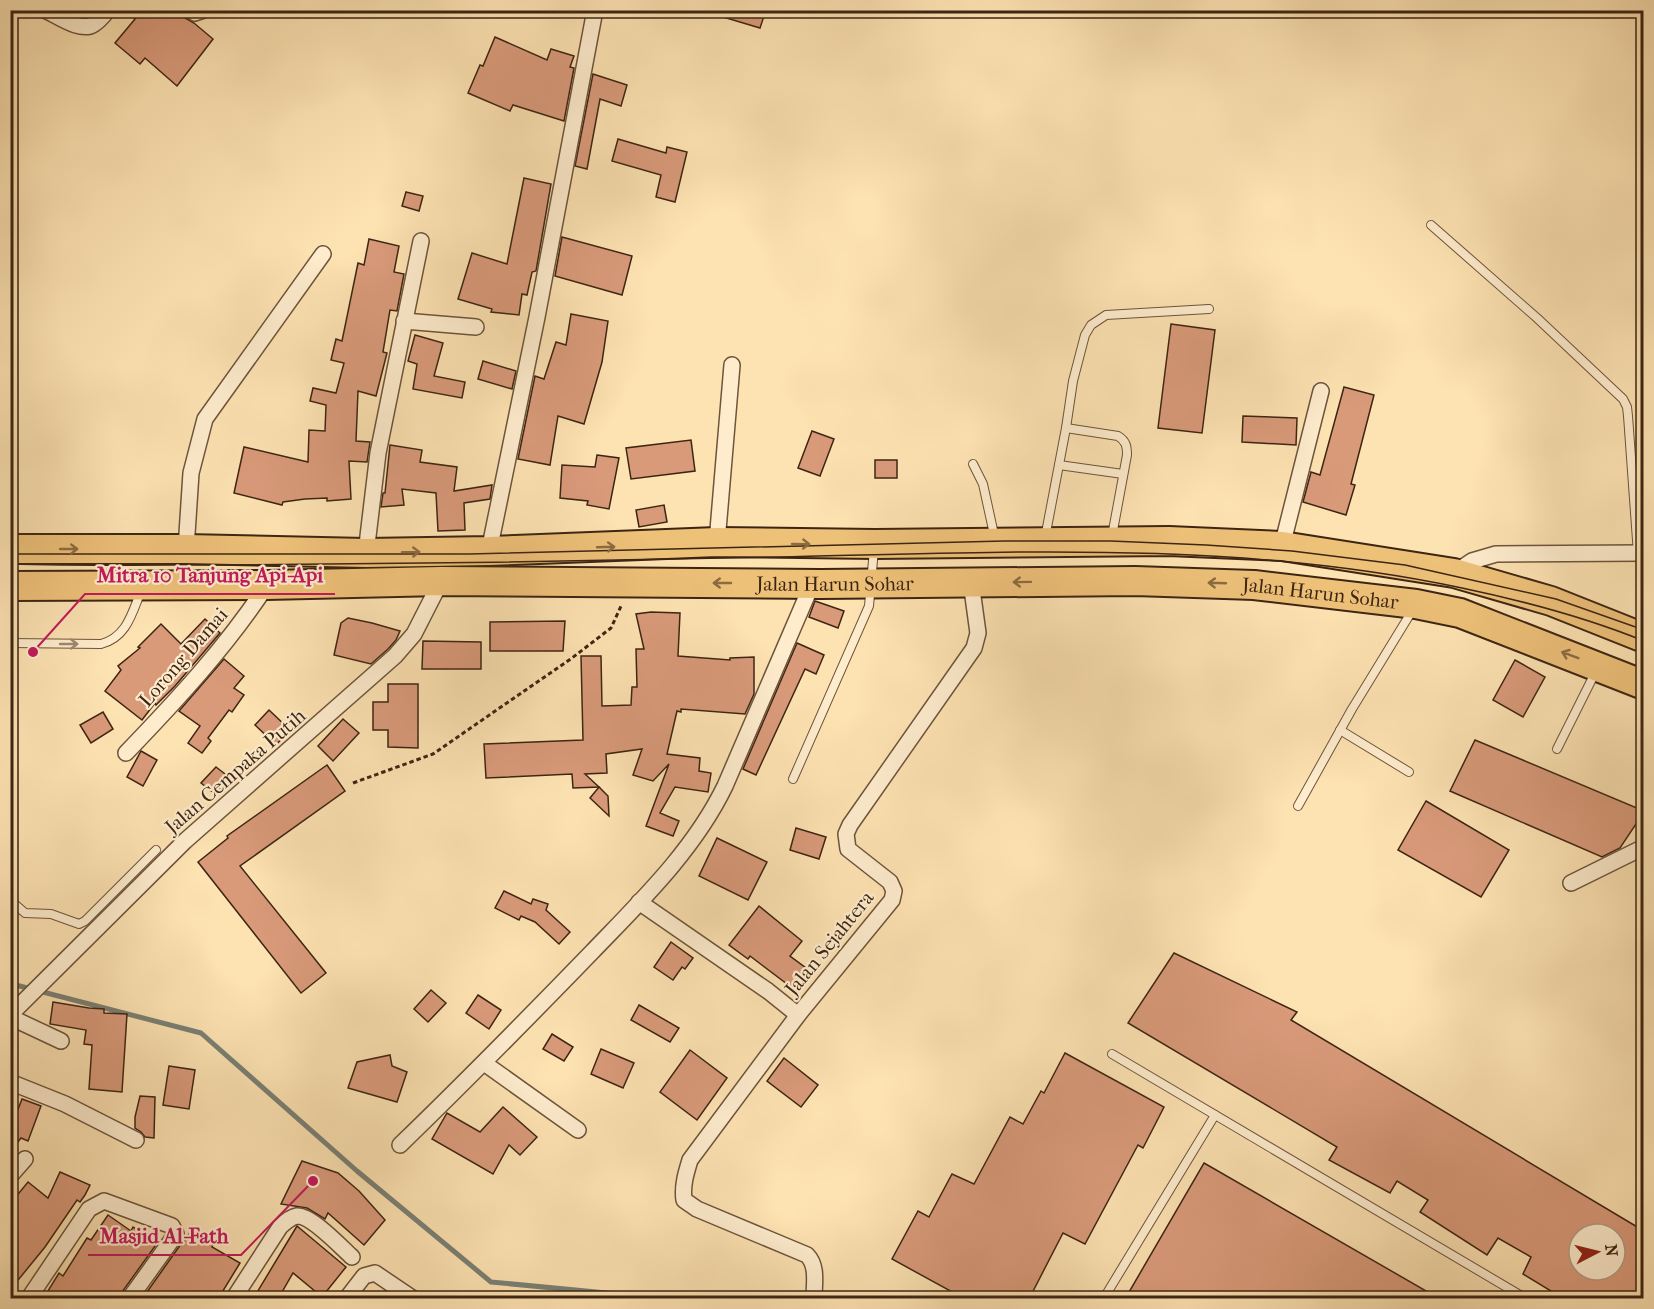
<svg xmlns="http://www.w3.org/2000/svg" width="1654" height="1309" viewBox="0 0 1654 1309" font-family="'IM FELL French Canon',serif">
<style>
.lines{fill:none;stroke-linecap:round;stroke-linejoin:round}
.stream{stroke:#7a8075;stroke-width:5}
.building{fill:#d99a7a;stroke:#3d2513;stroke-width:1.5;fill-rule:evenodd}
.lane-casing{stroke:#6d543b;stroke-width:10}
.street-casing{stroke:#6d543b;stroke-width:18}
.highway-casing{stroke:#3d2513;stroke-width:32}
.path{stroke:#3d2513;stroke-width:3;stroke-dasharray:4.5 3;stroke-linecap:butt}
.lane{stroke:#feeccd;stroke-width:8}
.street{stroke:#feeccd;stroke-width:15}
.highway{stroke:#eec179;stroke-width:28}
.tram{stroke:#3d2513;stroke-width:1.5}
.oneway{stroke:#8d6b41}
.oneway2{stroke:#9e8870}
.labels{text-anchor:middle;stroke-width:4.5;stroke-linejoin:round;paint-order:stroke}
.street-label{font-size:20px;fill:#3d2513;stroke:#feeccd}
.leader{fill:none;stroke:#c2185b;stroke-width:2}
.callout-dot{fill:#c2185b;stroke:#feeccd;stroke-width:2}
.callout-label{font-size:21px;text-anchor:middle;font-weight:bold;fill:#c2185b;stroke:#feeccd;stroke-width:4.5;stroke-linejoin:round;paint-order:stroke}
</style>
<rect width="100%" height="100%" fill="#fde2b2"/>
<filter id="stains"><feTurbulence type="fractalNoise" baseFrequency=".00333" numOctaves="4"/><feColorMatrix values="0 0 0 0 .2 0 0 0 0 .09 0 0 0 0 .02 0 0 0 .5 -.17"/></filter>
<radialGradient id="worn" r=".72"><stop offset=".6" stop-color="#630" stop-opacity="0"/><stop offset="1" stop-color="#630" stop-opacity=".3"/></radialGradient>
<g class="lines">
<!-- stream -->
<path class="stream" d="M 10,981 L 12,984 L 201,1033 L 357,1171 L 491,1282 L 659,1298"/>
</g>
<!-- building -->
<g class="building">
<path d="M 125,10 L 180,11 L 185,18 L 194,23 L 213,39 L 177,86 L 145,58 L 140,64 L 115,43 L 135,19 Z"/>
<path d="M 714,10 L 766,10 L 760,28 L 713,14 Z"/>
<path d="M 495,37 L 547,60 L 551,49 L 574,56 L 570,67 L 574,68 L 564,121 L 513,105 L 510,111 L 468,93 L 480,65 L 483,66 Z"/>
<path d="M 593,74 L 627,85 L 621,106 L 600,99 L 587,169 L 575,166 Z"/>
<path d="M 618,139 L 666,153 L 667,147 L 687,152 L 675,202 L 656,197 L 661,175 L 612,161 Z"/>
<path d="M 524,178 L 551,184 L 536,271 L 532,272 L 527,295 L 522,294 L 519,315 L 491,312 L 492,309 L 458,299 L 472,253 L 507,264 Z"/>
<path d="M 406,192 L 423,196 L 419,211 L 402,206 Z"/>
<path d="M 562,237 L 632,256 L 622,295 L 555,276 Z"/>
<path d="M 369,239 L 399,246 L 394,272 L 404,274 L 397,311 L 390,310 L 383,352 L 387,353 L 376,396 L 358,391 L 356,441 L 370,442 L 367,462 L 349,461 L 351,499 L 327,501 L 327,498 L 305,499 L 283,502 L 282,505 L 234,493 L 244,447 L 308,462 L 309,430 L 325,431 L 326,405 L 310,401 L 313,388 L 336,393 L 344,363 L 331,360 L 336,339 L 342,341 L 358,263 L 364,265 Z"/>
<path d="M 571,314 L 608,321 L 602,362 L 584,424 L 558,416 L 550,465 L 518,459 L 535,376 L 544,379 L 556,342 L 566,345 Z"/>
<path d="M 1171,324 L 1215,330 L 1202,433 L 1158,428 Z"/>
<path d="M 415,335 L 443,343 L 434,376 L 465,382 L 462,398 L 413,389 L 417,364 L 408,361 Z"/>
<path d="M 483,361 L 516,371 L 512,389 L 478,379 Z"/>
<path d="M 1344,387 L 1374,395 L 1351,484 L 1355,485 L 1346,515 L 1303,502 L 1311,472 L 1320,475 Z"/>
<path d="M 1243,416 L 1297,418 L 1296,445 L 1242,442 Z"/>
<path d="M 812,431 L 834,439 L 820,476 L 798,468 Z"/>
<path d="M 691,440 L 695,471 L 631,479 L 626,448 Z"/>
<path d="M 390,445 L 422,450 L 420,462 L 457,467 L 454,491 L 492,485 L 490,499 L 464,503 L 465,530 L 438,531 L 436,493 L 402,489 L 404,505 L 381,507 L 383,493 L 385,493 Z"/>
<path d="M 597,455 L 619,458 L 609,509 L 587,505 L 588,501 L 560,498 L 562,465 L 595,467 Z"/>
<rect x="875" y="460" width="22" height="18"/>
<path d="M 664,505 L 667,522 L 639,527 L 636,510 Z"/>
<path d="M 815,601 L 844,611 L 838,628 L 809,617 Z"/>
<path d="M 651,612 L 680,613 L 678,656 L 730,660 L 730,658 L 754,657 L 754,694 L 745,714 L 681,709 L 681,712 L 677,711 L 667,754 L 700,758 L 699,771 L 711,773 L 708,792 L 675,787 L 660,813 L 679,821 L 673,836 L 646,826 L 669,764 L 653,781 L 633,775 L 642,749 L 606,754 L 607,773 L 585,774 L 599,787 L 573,788 L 572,774 L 486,778 L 484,744 L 583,740 L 581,656 L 601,656 L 602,706 L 631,705 L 632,687 L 637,687 L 636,649 L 644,649 L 636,614 Z"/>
<path d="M 348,618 L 372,623 L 400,631 L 396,640 L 388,649 L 371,664 L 334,655 L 341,623 Z"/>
<path d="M 205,619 L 220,633 L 175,686 L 156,705 L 155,703 L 142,720 L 105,691 L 121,670 L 118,666 L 140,648 L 138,647 L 161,624 L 181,644 Z"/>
<path d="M 565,621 L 563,651 L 490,651 L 490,622 Z"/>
<path d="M 423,641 L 481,642 L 481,669 L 422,669 Z"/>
<path d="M 797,643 L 824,655 L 816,674 L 805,669 L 756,775 L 743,769 Z"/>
<path d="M 224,659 L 244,676 L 234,688 L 244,695 L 232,712 L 229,710 L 208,738 L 211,741 L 202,753 L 188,743 L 200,726 L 179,711 Z"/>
<path d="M 1515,660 L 1545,677 L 1523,717 L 1493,700 Z"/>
<path d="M 388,684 L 418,684 L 418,748 L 388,747 L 388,730 L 373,730 L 373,702 L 388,702 Z"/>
<path d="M 269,710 L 290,730 L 276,745 L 255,725 Z"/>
<path d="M 103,712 L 113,729 L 91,743 L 80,725 Z"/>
<path d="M 343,719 L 359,733 L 333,761 L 318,746 Z"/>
<path d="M 1475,740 L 1644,811 L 1644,812 L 1620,848 L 1602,857 L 1450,791 Z"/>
<path d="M 141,751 L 157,760 L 143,786 L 127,777 Z"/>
<path d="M 327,765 L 345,791 L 240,866 L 326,973 L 301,993 L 198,862 L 228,838 L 227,836 Z"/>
<path d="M 216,767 L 229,777 L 215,794 L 201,783 Z"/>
<path d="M 599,787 L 608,796 L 609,816 L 590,798 Z"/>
<path d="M 1426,801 L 1509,850 L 1481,897 L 1398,850 Z"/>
<path d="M 796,828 L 826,837 L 819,859 L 790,850 Z"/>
<path d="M 717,838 L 767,862 L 748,900 L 699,876 Z"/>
<path d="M 504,891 L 531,904 L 533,899 L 548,904 L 546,910 L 570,932 L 559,944 L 535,922 L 521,916 L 519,920 L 495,908 Z"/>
<path d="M 759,906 L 802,941 L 790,956 L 806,968 L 791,987 L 750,956 L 748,959 L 729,945 Z"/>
<path d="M 671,942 L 693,958 L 685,969 L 682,967 L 673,980 L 654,967 Z"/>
<path d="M 1174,953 L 1297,1012 L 1291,1020 L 1644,1231 L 1644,1299 L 1564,1299 L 1523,1274 L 1531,1257 L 1498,1238 L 1487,1255 L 1420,1212 L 1428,1200 L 1397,1181 L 1390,1193 L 1329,1160 L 1337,1147 L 1128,1023 ZM 1579,1234 L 1615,1234 L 1615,1270 L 1579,1270 Z"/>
<path d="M 431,990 L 446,1003 L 428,1022 L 414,1009 Z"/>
<path d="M 478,995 L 501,1010 L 489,1029 L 466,1013 Z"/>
<path d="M 53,1002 L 89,1008 L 104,1009 L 104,1013 L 127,1014 L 122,1092 L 89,1089 L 92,1045 L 84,1044 L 86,1030 L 50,1024 Z"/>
<path d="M 639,1005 L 679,1028 L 670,1042 L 631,1020 Z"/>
<path d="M 552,1034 L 573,1047 L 564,1061 L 543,1049 Z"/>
<path d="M 601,1049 L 634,1063 L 623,1088 L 591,1074 Z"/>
<path d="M 690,1050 L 727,1078 L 697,1120 L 660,1092 Z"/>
<path d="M 1065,1053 L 1164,1107 L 1143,1148 L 1138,1145 L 1085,1244 L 1063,1233 L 1029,1299 L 965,1299 L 892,1259 L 918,1211 L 929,1217 L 952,1174 L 974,1184 L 1010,1117 L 1023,1124 L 1041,1091 L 1044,1093 Z"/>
<path d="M 390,1055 L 392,1066 L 407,1072 L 397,1102 L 348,1088 L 357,1062 Z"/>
<path d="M 784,1058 L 818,1085 L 801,1107 L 767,1081 Z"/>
<path d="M 169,1066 L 195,1070 L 189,1109 L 163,1105 Z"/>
<path d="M 140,1096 L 155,1097 L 154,1138 L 145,1137 L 141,1132 L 135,1128 L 135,1117 Z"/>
<path d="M 22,1099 L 41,1106 L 28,1141 L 21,1138 L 10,1152 L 10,1130 Z"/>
<path d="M 503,1107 L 537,1137 L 520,1155 L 509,1145 L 493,1174 L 432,1139 L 447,1113 L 480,1132 Z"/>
<path d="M 302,1161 L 338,1173 L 359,1191 L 385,1220 L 364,1245 L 328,1213 L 325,1219 L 307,1208 L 281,1204 Z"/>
<path d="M 1204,1163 L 1440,1299 L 1125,1299 Z"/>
<path d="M 60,1172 L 90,1185 L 85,1195 L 80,1202 L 77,1200 L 45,1247 L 10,1290 L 10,1204 L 28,1182 L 48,1198 Z"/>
<path d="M 108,1215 L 131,1231 L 133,1227 L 158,1242 L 122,1292 L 120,1299 L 43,1299 L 59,1273 L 63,1276 L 87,1238 L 91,1240 Z"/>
<path d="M 297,1226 L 346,1267 L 322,1297 L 293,1273 L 278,1299 L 253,1299 Z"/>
<path d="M 192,1229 L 214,1242 L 212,1247 L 240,1263 L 218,1299 L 142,1299 L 181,1244 L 182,1245 Z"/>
</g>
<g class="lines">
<defs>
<g id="lane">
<path d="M 1431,225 L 1537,318 L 1623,399 L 1627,407 L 1628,416 L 1638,554"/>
<path d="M 1066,428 L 1118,436 C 1126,441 1127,446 1127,455 L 1112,536"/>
<path d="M 973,464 L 983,484 L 995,539"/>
<path d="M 1059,465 L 1123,474"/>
<path d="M 1045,538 L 1066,428 L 1073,381 L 1085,335 L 1091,325 L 1106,315 L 1209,309"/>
<path d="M 10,643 L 101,644 C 127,637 132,613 141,591"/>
<path d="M 1340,730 L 1409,772"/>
<path d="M 1557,749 L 1595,673"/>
<path d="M 793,779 L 869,606 L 874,549"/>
<path d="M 1642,789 L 1644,786"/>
<path d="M 1298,806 L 1352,709 L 1412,611"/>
<path d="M 10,900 L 25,913 L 51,914 L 79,924 L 85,921 L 156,850"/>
<path d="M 1112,1054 L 1525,1298"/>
<path d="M 1104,1298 L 1215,1115"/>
</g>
<g id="street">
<path d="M 45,10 C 58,16 81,33 94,24 C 99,21 104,15 108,10"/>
<path d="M 191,10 L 195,13 L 204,10"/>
<path d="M 404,321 L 476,327"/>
<path d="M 717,542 L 732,365"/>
<path d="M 1282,546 L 1321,391"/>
<path d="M 186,549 L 191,473 L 205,419 L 323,254"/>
<path d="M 489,551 L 537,317 L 595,10"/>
<path d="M 366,553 L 378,453 L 421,241"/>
<path d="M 1454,573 L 1472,561 L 1496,554 L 1644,553"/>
<path d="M 126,753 C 177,700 227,646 267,585"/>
<path d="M 1571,883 L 1644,847"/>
<path d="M 639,902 L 768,991 L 798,1015"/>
<path d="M 10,1015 L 185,841 L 395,656 L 414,634 L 441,581"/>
<path d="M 10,1017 L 61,1041"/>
<path d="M 484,1063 L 578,1130"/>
<path d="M 10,1082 L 65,1104 L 136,1140"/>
<path d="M 400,1145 C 465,1082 529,1017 592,952 C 641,901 694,850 725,786 L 812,584"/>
<path d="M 10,1176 L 25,1159"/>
<path d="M 29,1298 L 89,1209 L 104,1201 L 172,1226 L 176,1234 L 130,1298"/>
<path d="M 234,1298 L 280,1227 C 284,1223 291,1217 297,1216 C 311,1215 341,1247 352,1257"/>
<path d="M 347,1298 L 364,1276 L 375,1273 L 412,1298"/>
<path d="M 814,1298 C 814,1284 818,1266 807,1255 L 697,1209 L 684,1200 C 682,1186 686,1173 690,1160 L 798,1015 L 892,900 L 894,891 L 890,882 L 848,849 L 846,834 L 850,825 L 974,648 L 978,633 L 971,582"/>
</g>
<g id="highway">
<path d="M 10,549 L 186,549 L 366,553 L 489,551 L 717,542 L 875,544 L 1169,541 L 1282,546 L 1454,573 L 1551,601 L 1644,638"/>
<path id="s1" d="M 10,586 L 267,585 L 441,581 L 821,584 L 1135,581 L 1254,585 L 1416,604 L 1460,613 L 1644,685"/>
</g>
</defs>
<!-- lane casing -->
<use href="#lane" class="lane-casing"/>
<!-- street casing -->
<use href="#street" class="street-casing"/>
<!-- highway casing -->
<use href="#highway" class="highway-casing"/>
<!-- path -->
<path class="path" d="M 353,783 L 433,754 L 572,658 L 611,628 L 622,604"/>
<!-- lane -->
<use href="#lane" class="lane"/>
<!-- street -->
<use href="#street" class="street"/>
<!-- highway -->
<use href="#highway" class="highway"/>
<!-- tram -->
<g class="tram">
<path d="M 10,554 L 469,554 L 1004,541 L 1111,541 L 1206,545 L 1292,551 L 1405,565 L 1556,599 L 1644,630"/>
<path d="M 10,564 C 82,566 154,565 225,565 C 410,564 594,561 779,557 C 1006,552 1237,540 1462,588 C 1524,601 1585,617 1644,641"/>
</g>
</g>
<!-- one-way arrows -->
<defs><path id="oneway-shaft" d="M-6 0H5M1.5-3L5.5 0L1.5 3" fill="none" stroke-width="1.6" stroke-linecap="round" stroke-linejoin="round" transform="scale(1.5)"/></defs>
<g class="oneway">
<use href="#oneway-shaft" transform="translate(801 544) rotate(1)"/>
<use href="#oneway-shaft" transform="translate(606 547) rotate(-2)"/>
<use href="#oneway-shaft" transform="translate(69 549)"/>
<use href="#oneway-shaft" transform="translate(411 552) rotate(-1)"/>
<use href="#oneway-shaft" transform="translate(1022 582) rotate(179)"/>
<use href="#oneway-shaft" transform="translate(722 583) rotate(-180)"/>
<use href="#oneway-shaft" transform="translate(1217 583) rotate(-178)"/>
<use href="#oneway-shaft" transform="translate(1570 655) rotate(-159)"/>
</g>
<use class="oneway2" href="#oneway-shaft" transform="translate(69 644)"/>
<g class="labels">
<!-- street labels -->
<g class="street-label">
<text dy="7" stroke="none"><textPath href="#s1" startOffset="825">Jalan Harun Sohar</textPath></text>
<text dy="7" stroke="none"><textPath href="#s1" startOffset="1311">Jalan Harun Sohar</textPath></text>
<text transform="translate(183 657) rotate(-49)" y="7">Lorong Damai</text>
<text transform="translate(235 771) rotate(-41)" y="7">Jalan Cempaka Putih</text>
<text transform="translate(829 943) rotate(-51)" y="7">Jalan Sejahtera</text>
</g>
</g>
<!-- callouts -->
<path class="leader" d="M33 652L85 594H335M313 1181L241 1255H88"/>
<g class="callout-dot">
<circle cx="33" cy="652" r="6"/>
<circle cx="313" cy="1181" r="6"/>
</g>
<g class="callout-label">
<text x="210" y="582">Mitra 10 Tanjung Api-Api</text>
<text x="164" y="1243">Masjid Al-Fath</text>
</g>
<!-- margin -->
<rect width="1654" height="1309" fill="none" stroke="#fde2b2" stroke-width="36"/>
<rect x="12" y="12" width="1630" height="1285" fill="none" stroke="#3d2513" stroke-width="3"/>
<rect x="18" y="18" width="1618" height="1273" fill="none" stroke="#3d2513" stroke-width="1.5"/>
<!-- north arrow -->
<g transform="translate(1597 1252) rotate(83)"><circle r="28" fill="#feeccd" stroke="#b19c83" stroke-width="1.5"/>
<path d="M0-4.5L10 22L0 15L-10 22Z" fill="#8f2418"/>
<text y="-9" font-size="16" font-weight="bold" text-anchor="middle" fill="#3d2513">N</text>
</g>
<rect width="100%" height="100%" filter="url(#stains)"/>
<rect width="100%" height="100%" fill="url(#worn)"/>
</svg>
